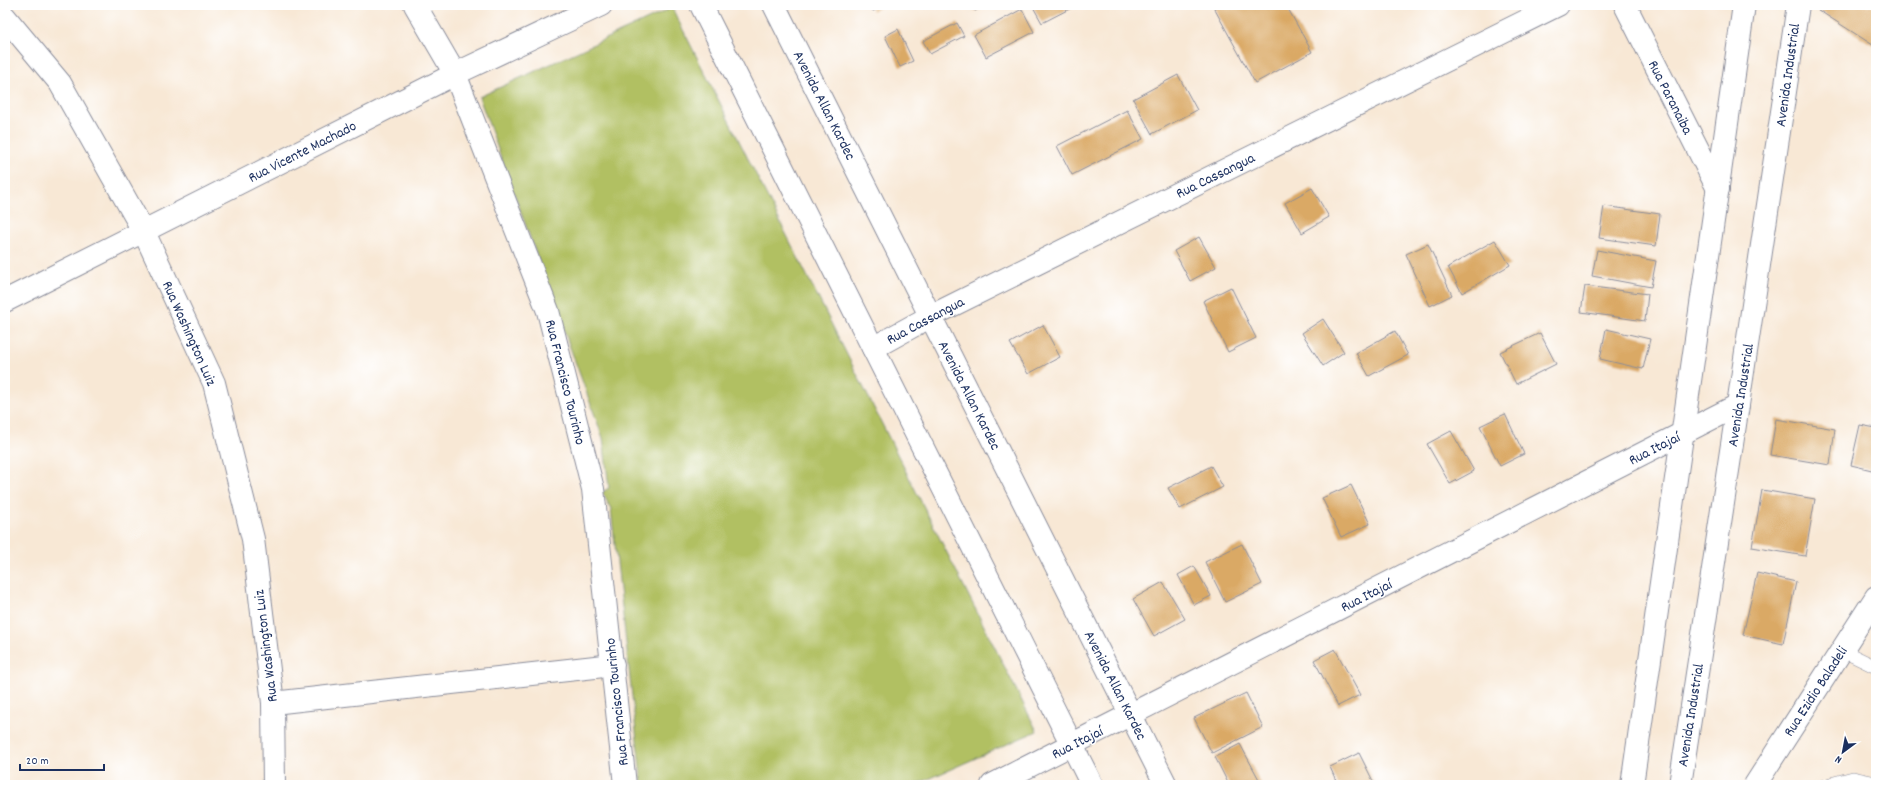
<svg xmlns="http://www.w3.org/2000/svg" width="1881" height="790" viewBox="0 0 1881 790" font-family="Dekko,sans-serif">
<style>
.green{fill:#b1c062;stroke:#667860}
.building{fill:#daa965}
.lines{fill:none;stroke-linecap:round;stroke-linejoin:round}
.service-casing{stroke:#8a8c9a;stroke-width:14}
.minor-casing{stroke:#8a8c9a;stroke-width:24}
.tertiary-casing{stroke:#8a8c9a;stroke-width:24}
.service{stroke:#fff;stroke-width:13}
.minor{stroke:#fff;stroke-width:22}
.tertiary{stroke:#fff;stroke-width:22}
.labels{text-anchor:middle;stroke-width:3;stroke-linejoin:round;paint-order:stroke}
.street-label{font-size:15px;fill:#1b2f5e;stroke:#fff}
</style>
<rect width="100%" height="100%" fill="#fff"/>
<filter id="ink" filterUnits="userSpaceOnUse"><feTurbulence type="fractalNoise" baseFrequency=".025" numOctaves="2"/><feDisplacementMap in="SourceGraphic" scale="8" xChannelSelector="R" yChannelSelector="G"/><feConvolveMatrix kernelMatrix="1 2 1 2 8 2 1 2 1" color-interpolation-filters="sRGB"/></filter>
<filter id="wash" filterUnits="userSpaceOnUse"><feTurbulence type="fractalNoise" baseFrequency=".012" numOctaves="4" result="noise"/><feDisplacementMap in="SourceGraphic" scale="16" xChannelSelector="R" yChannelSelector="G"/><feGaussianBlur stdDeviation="0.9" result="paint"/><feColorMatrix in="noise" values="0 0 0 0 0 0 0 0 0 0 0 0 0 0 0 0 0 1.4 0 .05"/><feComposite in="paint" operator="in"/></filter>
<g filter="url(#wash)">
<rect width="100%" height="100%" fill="#f8e8d5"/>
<!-- green -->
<path class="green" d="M 672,8 L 1037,731 L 915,785 L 642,785 L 611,509 L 602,492 L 609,488 L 603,438 L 479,97 Z"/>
<g id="blocks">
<!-- building -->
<g class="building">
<path d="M 870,5 L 886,5 L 873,11 Z"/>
<path d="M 972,5 L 986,5 L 975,11 Z"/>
<path d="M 1032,5 L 1077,5 L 1042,23 Z"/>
<path d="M 1219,5 L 1286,5 L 1312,52 L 1255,83 L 1214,8 Z"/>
<path d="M 1816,5 L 1876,5 L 1876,47 L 1815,8 Z"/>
<path d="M 1022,9 L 1034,32 L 986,57 L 974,35 Z"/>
<path d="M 957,23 L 964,36 L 930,54 L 923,41 Z"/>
<path d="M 898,29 L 913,61 L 900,67 L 885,36 Z"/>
<path d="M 1178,75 L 1197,110 L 1152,134 L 1133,99 Z"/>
<path d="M 1127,110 L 1143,139 L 1072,175 L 1057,146 Z"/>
<path d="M 1312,188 L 1329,217 L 1302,233 L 1285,203 Z"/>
<path d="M 1604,206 L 1660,214 L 1656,246 L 1599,238 Z"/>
<path d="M 1199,237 L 1216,267 L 1190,281 L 1174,251 Z"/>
<path d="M 1495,240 L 1510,265 L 1462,293 L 1448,267 Z"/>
<path d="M 1428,244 L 1452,295 L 1430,306 L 1406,254 Z"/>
<path d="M 1597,250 L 1656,261 L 1651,287 L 1592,276 Z"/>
<path d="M 1585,286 L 1648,294 L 1645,321 L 1581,312 Z"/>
<path d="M 1231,287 L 1256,338 L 1228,352 L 1203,301 Z"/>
<path d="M 1323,319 L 1344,352 L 1323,366 L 1302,333 Z"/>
<path d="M 1043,325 L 1060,357 L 1028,374 L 1010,343 Z"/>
<path d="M 1606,329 L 1650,339 L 1643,369 L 1600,359 Z"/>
<path d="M 1395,331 L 1408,355 L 1369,376 L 1356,353 Z"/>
<path d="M 1540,333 L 1556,364 L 1516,384 L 1500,352 Z"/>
<path d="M 1505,414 L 1524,454 L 1500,466 L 1480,426 Z"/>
<path d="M 1776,419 L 1835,429 L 1830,465 L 1770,455 Z"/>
<path d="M 1860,425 L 1876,428 L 1876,471 L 1851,465 Z"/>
<path d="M 1451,431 L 1474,471 L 1450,484 L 1427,444 Z"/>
<path d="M 1211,466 L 1223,487 L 1180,509 L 1168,488 Z"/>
<path d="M 1351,485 L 1370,524 L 1341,537 L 1322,498 Z"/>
<path d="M 1762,490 L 1815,499 L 1805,556 L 1752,547 Z"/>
<path d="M 1242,544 L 1262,584 L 1225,602 L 1205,562 Z"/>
<path d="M 1194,566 L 1211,596 L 1194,605 L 1178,575 Z"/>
<path d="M 1757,573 L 1796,582 L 1783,644 L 1743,635 Z"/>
<path d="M 1163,582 L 1185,619 L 1154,636 L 1133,599 Z"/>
<path d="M 1335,649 L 1360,695 L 1338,706 L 1314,660 Z"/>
<path d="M 1246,693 L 1263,727 L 1212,753 L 1194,718 Z"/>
<path d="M 1240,744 L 1262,785 L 1229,785 L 1215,757 Z"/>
<path d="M 1359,753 L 1375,785 L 1338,785 L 1330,767 Z"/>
</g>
</g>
</g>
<g filter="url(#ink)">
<use href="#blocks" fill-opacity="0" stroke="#8a8c9a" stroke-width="1"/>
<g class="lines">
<defs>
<g id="service">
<path d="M 1841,650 L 1876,667"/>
<path d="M 1827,785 L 1853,778 L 1876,783"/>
</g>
<g id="minor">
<path d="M 415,5 L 455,74 L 548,311 L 593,489 L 625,785"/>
<path d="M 1625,5 L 1718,189"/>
<path d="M 5,17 L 60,83 L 144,232 L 214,383 L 253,539 L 273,703 L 274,785"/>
<path d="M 5,301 L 455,74 L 601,5"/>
<path d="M 873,348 L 931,316 L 1558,5"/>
<path d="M 273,703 L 613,665"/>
<path d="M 992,785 L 1738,405"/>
<path d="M 1755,785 L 1876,597"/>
</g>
<g id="tertiary">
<path d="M 701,5 L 1092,785"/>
<path d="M 774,5 L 1166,785"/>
<path d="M 1632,785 L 1744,5"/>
<path d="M 1680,785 L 1738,405 L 1798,5"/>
</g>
</defs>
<!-- service casing -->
<use href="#service" class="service-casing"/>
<!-- minor casing -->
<use href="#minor" class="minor-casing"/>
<!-- tertiary casing -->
<use href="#tertiary" class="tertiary-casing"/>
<!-- service -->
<use href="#service" class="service"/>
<!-- minor -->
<use href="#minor" class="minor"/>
<!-- tertiary -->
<use href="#tertiary" class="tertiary"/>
</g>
</g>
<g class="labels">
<!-- street labels -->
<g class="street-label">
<text transform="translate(1787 75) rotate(-82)" y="5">Avenida Industrial</text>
<text transform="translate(1671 97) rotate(63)" y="5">Rua Paranaiba</text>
<text transform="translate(825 105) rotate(63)" y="5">Avenida Allan Kardec</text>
<text transform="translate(302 151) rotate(-27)" y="5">Rua Vicente Machado</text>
<text transform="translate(1215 175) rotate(-26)" y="5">Rua Cassangua</text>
<text transform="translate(925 320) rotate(-28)" y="5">Rua Cassangua</text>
<text transform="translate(190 333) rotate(66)" y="5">Rua Washington Luiz</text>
<text transform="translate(566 382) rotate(76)" y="5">Rua Francisco Tourinho</text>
<text transform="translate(970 395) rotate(63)" y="5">Avenida Allan Kardec</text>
<text transform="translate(1740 395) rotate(-81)" y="5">Avenida Industrial</text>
<text transform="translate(1654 448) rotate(-27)" y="5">Rua Itajaí</text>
<text transform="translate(1366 595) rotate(-27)" y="5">Rua Itajaí</text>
<text transform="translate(265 646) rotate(-97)" y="5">Rua Washington Luiz</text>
<text transform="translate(1116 685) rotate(63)" y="5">Avenida Allan Kardec</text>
<text transform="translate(1815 691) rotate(-57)" y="5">Rua Ezidio Baladeli</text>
<text transform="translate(616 702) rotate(-96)" y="5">Rua Francisco Tourinho</text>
<text transform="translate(1690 715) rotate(-81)" y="5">Avenida Industrial</text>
<text transform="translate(1077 742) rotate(-27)" y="5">Rua Itajaí</text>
</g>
</g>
<!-- margin -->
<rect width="1881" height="790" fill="none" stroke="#fff" stroke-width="20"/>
<!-- north arrow -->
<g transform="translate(1843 752) rotate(212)" stroke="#ffffff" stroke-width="3" paint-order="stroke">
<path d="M0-3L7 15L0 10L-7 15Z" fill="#1b2f5e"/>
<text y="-6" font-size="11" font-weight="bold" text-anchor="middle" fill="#1b2f5e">N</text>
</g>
<!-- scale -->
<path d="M20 764v6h84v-6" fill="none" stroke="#1b2f5e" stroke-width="2"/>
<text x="26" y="764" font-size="12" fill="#1b2f5e" stroke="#ffffff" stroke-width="3" paint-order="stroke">20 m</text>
</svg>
